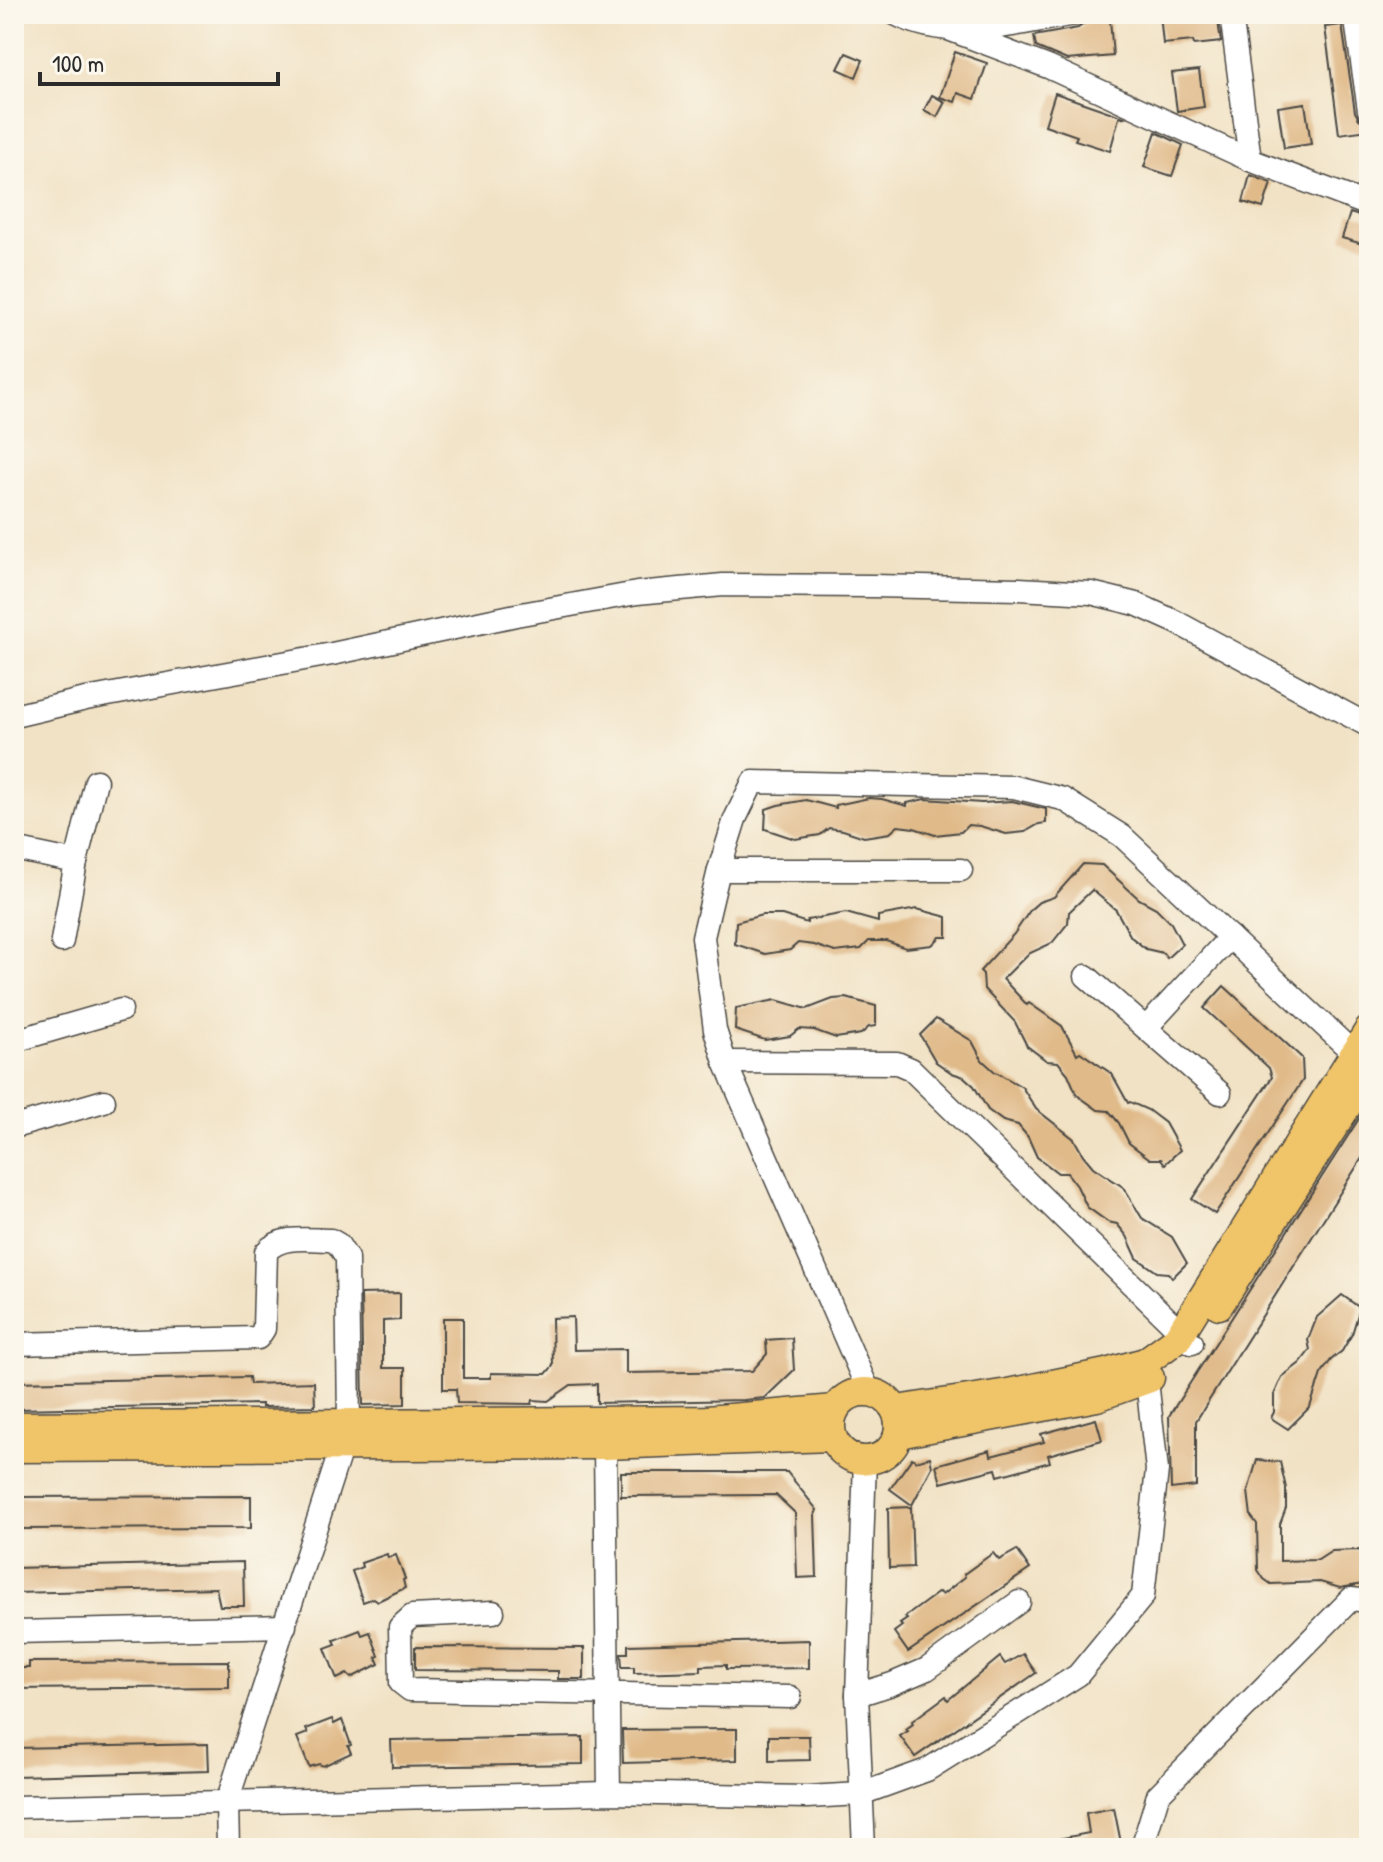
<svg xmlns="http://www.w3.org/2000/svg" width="1383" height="1862" viewBox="0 0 1383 1862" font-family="'Patrick Hand',sans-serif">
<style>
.building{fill:#e0ba89}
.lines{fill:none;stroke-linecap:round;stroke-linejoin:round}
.minor-casing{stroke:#494642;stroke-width:25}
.major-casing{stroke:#494642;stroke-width:31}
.minor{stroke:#fff;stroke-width:22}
.major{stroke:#f0c469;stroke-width:28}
</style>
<rect width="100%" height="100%" fill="#fbf7ec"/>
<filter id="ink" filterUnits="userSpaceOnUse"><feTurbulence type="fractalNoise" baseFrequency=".0125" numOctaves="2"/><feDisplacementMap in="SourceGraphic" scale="16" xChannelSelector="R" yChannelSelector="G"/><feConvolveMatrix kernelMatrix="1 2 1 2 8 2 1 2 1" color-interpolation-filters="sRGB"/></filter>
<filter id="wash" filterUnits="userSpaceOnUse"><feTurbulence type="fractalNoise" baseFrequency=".006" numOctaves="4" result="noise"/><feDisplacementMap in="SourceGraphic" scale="32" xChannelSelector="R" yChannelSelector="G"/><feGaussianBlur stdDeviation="1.8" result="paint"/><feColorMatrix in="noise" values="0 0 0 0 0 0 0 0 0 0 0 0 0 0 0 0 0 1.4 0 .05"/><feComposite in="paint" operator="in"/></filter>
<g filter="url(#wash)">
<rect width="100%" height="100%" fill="#f1e2c5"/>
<g id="blocks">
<!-- building -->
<g class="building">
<path d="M 1160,14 L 1217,14 L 1221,42 L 1194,45 L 1193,41 L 1163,44 Z"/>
<path d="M 1110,19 L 1113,56 L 1067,60 L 1036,47 L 1034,36 L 1078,28 L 1088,21 Z"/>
<path d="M 1342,25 L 1355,112 L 1359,119 L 1368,124 L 1369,130 L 1339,134 L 1325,27 Z"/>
<path d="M 955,52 L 987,63 L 975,99 L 958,93 L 955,102 L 940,97 Z"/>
<path d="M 846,53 L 863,60 L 856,77 L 838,69 Z"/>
<path d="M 1199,70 L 1204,107 L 1177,111 L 1172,73 Z"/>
<path d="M 1055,93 L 1124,117 L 1119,118 L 1110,151 L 1075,140 L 1077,136 L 1045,125 Z"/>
<path d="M 932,95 L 945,102 L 937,117 L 924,110 Z"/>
<path d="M 1305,103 L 1311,144 L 1284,148 L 1278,107 Z"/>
<path d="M 1156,132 L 1183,145 L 1172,176 L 1144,167 Z"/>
<path d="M 1250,175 L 1271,183 L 1263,208 L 1243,202 Z"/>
<path d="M 1350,213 L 1369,219 L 1369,246 L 1342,238 Z"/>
<path d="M 869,798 L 882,799 L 907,806 L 907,803 L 925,799 L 982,803 L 1012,801 L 1046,809 L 1046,823 L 1039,824 L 1025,832 L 1006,834 L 980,826 L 968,825 L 961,832 L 935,835 L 914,828 L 898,826 L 890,833 L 864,837 L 843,830 L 829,828 L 820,835 L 795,839 L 765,829 L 766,809 L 778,805 L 806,800 L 836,808 L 836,805 Z"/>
<path d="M 1083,864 L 1102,865 L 1139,899 L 1156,908 L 1171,923 L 1182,944 L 1167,958 L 1163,953 L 1146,949 L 1131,937 L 1116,910 L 1092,890 L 1069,912 L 1068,923 L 1052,943 L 1028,954 L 1003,979 L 1027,1005 L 1029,1003 L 1062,1026 L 1077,1054 L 1080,1052 L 1112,1074 L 1128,1103 L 1130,1102 L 1148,1110 L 1165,1123 L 1180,1150 L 1165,1164 L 1161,1159 L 1150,1159 L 1129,1143 L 1119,1123 L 1109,1111 L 1098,1110 L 1077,1095 L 1068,1074 L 1058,1062 L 1047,1061 L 1027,1046 L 1015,1022 L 984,989 L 983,974 L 980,971 L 1014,934 L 1031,909 L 1039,902 L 1054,897 Z"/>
<path d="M 917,909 L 947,917 L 947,937 L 940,937 L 932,945 L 906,948 L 886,941 L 869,941 L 861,949 L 835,952 L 814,945 L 798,943 L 790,950 L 765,954 L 735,944 L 736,922 L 762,915 L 782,915 L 807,923 L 807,920 L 846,913 L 878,922 L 878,916 Z"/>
<path d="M 1224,986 L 1302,1058 L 1303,1080 L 1215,1214 L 1192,1199 L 1272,1077 L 1269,1068 L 1204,1008 Z"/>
<path d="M 846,998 L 876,1006 L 876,1026 L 869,1027 L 861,1034 L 836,1038 L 814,1030 L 799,1029 L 790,1036 L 765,1040 L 735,1030 L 736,1008 L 776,1000 L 807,1009 L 833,999 Z"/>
<path d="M 936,1019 L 972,1041 L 982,1060 L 994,1071 L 1022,1087 L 1036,1109 L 1074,1139 L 1083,1155 L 1093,1167 L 1123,1187 L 1142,1218 L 1172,1237 L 1187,1263 L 1172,1278 L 1168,1273 L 1157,1272 L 1137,1258 L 1127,1236 L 1117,1224 L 1108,1222 L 1087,1207 L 1077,1186 L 1067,1173 L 1058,1173 L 1037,1157 L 1028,1137 L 1018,1125 L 1003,1121 L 988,1110 L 974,1086 L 964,1077 L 952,1073 L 936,1062 L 920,1035 Z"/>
<path d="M 1369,1103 L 1369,1147 L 1196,1421 L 1196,1486 L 1171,1489 L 1169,1416 Z"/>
<path d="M 400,1293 L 400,1320 L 383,1321 L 383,1368 L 405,1368 L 405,1404 L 363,1405 L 361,1294 Z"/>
<path d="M 1342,1295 L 1360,1308 L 1352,1334 L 1342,1351 L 1331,1360 L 1321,1374 L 1310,1407 L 1288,1429 L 1271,1418 L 1274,1412 L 1274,1395 L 1282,1377 L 1300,1363 L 1310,1350 L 1308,1340 L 1317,1317 Z"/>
<path d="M 573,1317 L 574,1350 L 626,1349 L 626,1373 L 752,1371 L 767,1354 L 766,1340 L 792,1338 L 794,1370 L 765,1398 L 744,1400 L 597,1403 L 597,1384 L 571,1385 L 548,1401 L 533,1400 L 532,1404 L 457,1403 L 456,1389 L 443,1389 L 443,1318 L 463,1318 L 463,1378 L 491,1378 L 491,1373 L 546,1374 L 553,1366 L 552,1318 Z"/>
<path d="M 249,1377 L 250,1384 L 314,1382 L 315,1406 L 262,1407 L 262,1404 L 14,1409 L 14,1382 Z"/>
<path d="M 1096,1419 L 1102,1440 L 1048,1455 L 1050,1462 L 998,1476 L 996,1469 L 941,1483 L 936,1465 L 990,1450 L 991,1456 L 1044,1442 L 1041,1434 Z"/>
<path d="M 930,1457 L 932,1467 L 912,1505 L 890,1489 L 912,1458 L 916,1461 Z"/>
<path d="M 1257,1460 L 1280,1462 L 1286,1488 L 1286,1508 L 1280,1524 L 1280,1561 L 1318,1560 L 1332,1551 L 1358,1550 L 1369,1554 L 1369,1583 L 1340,1588 L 1320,1582 L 1271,1584 L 1264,1579 L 1258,1570 L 1257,1524 L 1251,1516 L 1248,1491 Z"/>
<path d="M 621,1472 L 787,1472 L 817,1510 L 815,1515 L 817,1577 L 797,1578 L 795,1513 L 776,1495 L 621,1496 Z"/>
<path d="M 251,1496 L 251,1528 L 14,1529 L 14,1497 Z"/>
<path d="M 911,1507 L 913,1567 L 889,1568 L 888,1508 Z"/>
<path d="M 1017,1550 L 1030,1569 L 908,1652 L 894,1632 L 902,1626 L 900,1624 L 907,1619 L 905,1617 L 939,1592 L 942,1595 L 965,1577 L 964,1574 L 993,1553 L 999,1560 Z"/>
<path d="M 387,1554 L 388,1558 L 396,1555 L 405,1579 L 403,1580 L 405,1588 L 378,1601 L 374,1598 L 363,1602 L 352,1571 L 362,1567 L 361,1563 Z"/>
<path d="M 243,1562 L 244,1606 L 220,1606 L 216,1588 L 14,1593 L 14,1568 Z"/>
<path d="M 360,1630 L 362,1635 L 370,1632 L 379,1656 L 376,1657 L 379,1664 L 351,1678 L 347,1674 L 337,1679 L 325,1648 L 336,1644 L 334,1640 Z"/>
<path d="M 809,1640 L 809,1668 L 726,1669 L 726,1665 L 701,1666 L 701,1671 L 634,1673 L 634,1667 L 622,1667 L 621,1653 L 628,1653 L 628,1645 Z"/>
<path d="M 415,1647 L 584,1648 L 584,1679 L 558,1679 L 558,1671 L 415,1670 Z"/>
<path d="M 1023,1654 L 1036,1673 L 915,1757 L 900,1736 L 908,1731 L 906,1729 L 913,1724 L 912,1721 L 946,1696 L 948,1700 L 1000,1657 L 1005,1664 Z"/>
<path d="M 229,1661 L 229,1687 L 14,1689 L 14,1668 L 29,1668 L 29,1662 Z"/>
<path d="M 332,1719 L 334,1724 L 342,1720 L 351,1745 L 348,1746 L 351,1753 L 323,1766 L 319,1764 L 309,1767 L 297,1737 L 308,1733 L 306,1729 Z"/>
<path d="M 729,1729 L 737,1729 L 737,1760 L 623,1763 L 622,1730 Z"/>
<path d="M 769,1736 L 809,1736 L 810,1760 L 769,1761 Z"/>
<path d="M 583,1737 L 583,1764 L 392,1767 L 391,1740 Z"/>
<path d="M 208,1744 L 209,1771 L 14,1776 L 14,1748 Z"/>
<path d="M 1114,1808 L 1122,1848 L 1043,1848 L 1042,1842 L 1089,1833 L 1086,1813 Z"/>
</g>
</g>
</g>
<g filter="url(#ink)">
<use href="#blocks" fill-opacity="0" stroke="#494642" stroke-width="2"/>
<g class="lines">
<defs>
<g id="minor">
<path d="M 895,14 C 953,44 1015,23 1076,14"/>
<path d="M 1231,14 L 1250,160 L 1369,205"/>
<path d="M 1355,14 L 1369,110"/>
<path d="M 951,30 L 1048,67 L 1250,160"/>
<path d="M 14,716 L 86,699 L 332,654 L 516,615 L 637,593 L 723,585 L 872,586 L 1019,589 L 1091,593 L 1136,604 L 1176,622 L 1369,726"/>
<path d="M 14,849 L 76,862 L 62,941"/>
<path d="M 76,862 L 96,781"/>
<path d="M 719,870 L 961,870"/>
<path d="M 1086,976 L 1220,1093"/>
<path d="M 1146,1028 L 1230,937"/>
<path d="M 14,1041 L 121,1010"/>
<path d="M 725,1062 L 897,1063 L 911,1069 L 1192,1343"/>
<path d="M 14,1127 L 104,1101"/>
<path d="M 14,1344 L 258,1338 L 264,1329 L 266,1252 C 281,1234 310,1240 331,1240 L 338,1244 L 347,1258 L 349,1424 L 227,1802 L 228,1848"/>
<path d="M 869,1392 L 725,1062 L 715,1030 L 703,937 L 719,870 L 735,819 L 753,782 L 1014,787 L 1063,799 L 1122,836 L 1364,1063"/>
<path d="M 605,1445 L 609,1793"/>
<path d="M 493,1612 L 412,1616 L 400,1627 L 401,1683 L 410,1690 L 790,1697"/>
<path d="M 14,1632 L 285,1626"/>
<path d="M 857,1695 L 892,1684 L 927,1669 L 1019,1602"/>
<path d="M 14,1807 L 609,1793 L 807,1797 L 861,1794 L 927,1770 L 1078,1675 L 1143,1596 L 1157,1470 L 1145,1363"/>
<path d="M 864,1848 L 857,1695 L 865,1460"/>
<path d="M 1142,1848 L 1158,1795 L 1351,1599 L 1369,1601"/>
</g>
<g id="major">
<path d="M 1219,1305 L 1369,1072"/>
<circle cx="865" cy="1426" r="34"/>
<path d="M 896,1410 L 1008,1393 L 1106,1373 L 1145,1362 L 1177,1339 L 1369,1030"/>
<path d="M 14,1426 L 706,1420 L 835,1409"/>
<path d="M 898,1434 L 1097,1397 L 1150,1378"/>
<path d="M 14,1448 L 605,1445 L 832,1437"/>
</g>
</defs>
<!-- minor casing -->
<use href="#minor" class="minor-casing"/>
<!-- major casing -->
<use href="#major" class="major-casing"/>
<!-- minor -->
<use href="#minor" class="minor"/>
<!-- major -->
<use href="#major" class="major"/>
</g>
</g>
<!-- margin -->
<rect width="1383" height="1862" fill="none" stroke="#fbf7ec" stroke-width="48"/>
<!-- scale -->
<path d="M40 72v12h238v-12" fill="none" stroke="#2b2b2b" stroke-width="4"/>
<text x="52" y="72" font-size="24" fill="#2b2b2b" stroke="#fbf7ec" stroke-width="6" paint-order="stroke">100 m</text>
</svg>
